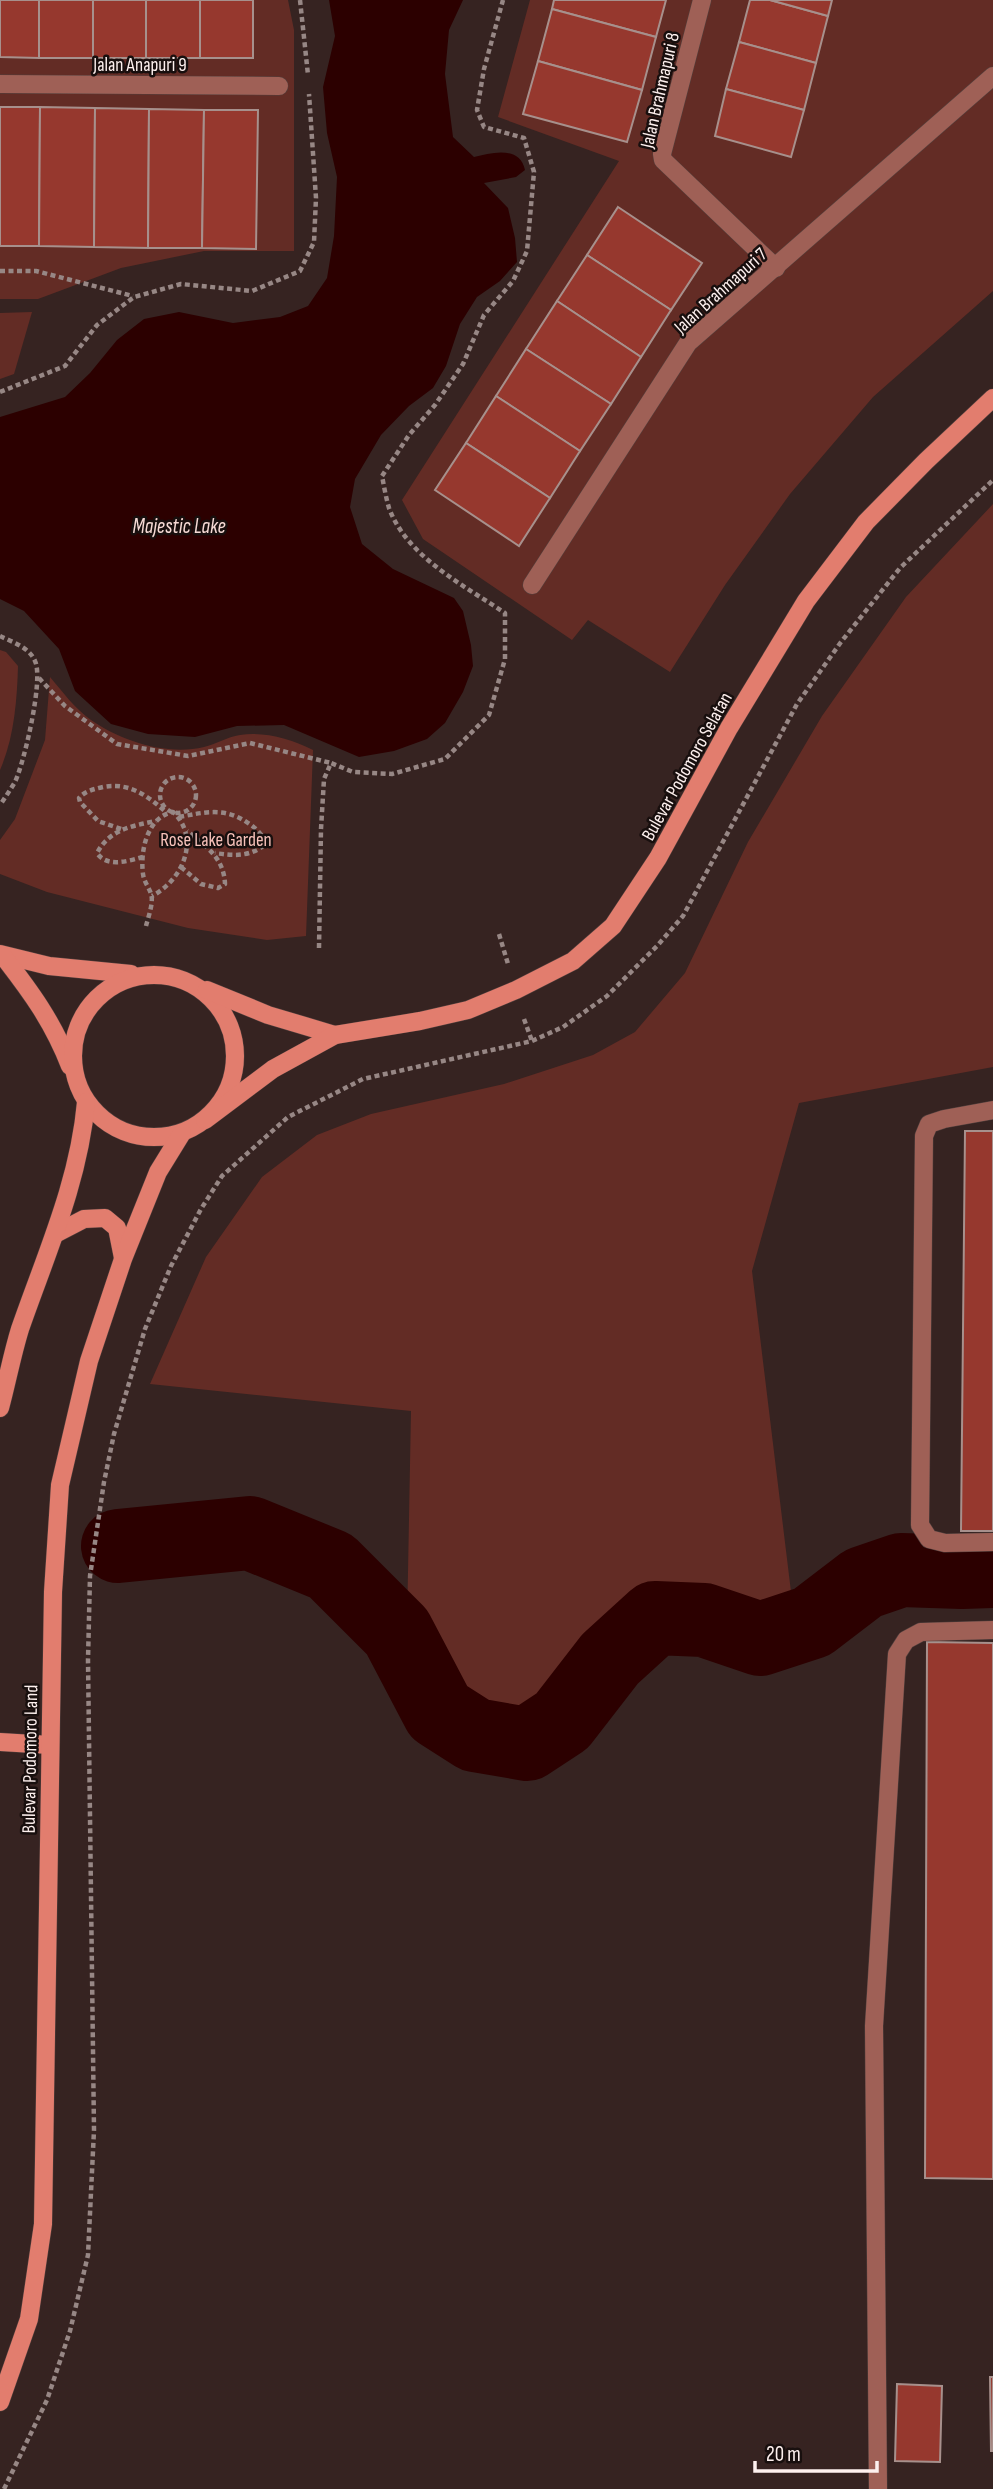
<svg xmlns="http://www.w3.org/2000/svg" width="993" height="2489" viewBox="0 0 993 2489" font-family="'Sofia Sans Condensed',sans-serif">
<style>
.green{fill:#632c25}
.water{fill:#2c0000}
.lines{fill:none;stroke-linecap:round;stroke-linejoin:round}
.river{stroke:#2c0000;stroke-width:74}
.building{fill:#96382e;stroke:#a7908c;stroke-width:2}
.street-casing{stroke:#52403e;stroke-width:19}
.secondary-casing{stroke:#52403e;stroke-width:19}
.path{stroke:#978785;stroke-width:4.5;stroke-dasharray:5 3.5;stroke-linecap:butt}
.street{stroke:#9f6056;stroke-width:18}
.secondary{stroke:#e27d6e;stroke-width:18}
.labels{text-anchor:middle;stroke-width:5;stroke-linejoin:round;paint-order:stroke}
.street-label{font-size:19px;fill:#fdf0ee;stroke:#180f0e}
.park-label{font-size:19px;fill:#f8c2ba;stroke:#180f0e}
.water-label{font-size:21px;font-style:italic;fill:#f6dad5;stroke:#180f0e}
</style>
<rect width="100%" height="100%" fill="#362321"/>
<!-- green -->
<g class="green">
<path d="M 0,0 L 288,0 L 294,30 L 294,251 L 204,251 L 121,268 L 38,299 L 0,299 Z"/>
<path d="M 530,0 L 993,0 L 993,291 L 873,397 L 790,494 L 725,585 L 670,672 L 588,620 L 572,640 L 423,539 L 402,500 L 619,161 L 498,117 Z"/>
<path d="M 32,312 L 14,374 L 0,379 L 0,313 Z"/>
<path d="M 993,504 L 993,1067 L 799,1103 L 752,1271 L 792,1600 L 816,1605 L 775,1623 L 744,1620 L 692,1599 L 642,1607 L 607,1631 L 581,1679 L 538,1723 L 503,1732 L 470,1717 L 429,1672 L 407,1626 L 411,1411 L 150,1384 L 206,1257 L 262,1177 L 317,1135 L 371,1114 L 504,1084 L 593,1055 L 635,1032 L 685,973 L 748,842 L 822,716 L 906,597 Z"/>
<path d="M 0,650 L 6,652 L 18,666 C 17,701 14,738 0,770 Z"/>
<path d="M 50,677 C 62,691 75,709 91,720 C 121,741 167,756 204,747 C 216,744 227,737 240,735 C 264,731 291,739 313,750 L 306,936 L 267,940 L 188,928 L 47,892 L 0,874 L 0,840 L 15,819 L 45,740 Z"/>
</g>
<!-- water -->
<path class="water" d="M 329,0 L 463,0 L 449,30 L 445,74 L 453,137 L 474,157 C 493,152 520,146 525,170 L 516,177 L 484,183 L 508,208 L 515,238 L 517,262 L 500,281 L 477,297 L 460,324 L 446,366 L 433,388 L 409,406 L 381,435 L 355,479 L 350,507 L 362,544 L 393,569 L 454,598 L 463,611 L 471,645 L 473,666 L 463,692 L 445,723 L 427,739 L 394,751 L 359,757 L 284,725 L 237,726 L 195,737 L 148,734 L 111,724 L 75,691 L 59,649 L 24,611 L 0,599 L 0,417 L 65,397 L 90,373 L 117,340 L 144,319 L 179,312 L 233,323 L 280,317 L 308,306 L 327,278 L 334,236 L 337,177 L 327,133 L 323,87 L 335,36 Z"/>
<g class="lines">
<!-- river -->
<path class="river" d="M 118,1546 L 250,1533 L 331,1566 L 397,1632 L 439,1712 L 475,1735 L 527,1744 L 562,1721 L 610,1659 L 655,1618 L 704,1620 L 760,1639 L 812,1622 L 863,1583 L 901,1570 L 962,1572 L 993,1571"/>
</g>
<!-- building -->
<g class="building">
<path d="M 0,0 L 39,0 L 39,58 L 0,57 Z"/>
<rect x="39" y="0" width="54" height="58"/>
<rect x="93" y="0" width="53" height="58"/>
<rect x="146" y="0" width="54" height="58"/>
<rect x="200" y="0" width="53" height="58"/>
<path d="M 554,0 L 666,0 L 656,37 L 552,9 Z"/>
<path d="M 750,0 L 770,0 L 828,16 L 816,63 L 739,42 Z"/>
<path d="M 770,0 L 832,0 L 828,16 Z"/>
<path d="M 552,9 L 656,37 L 642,90 L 538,61 Z"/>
<path d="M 739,42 L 816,63 L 804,110 L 726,89 Z"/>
<path d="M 538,61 L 642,90 L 627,142 L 523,114 Z"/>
<path d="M 726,89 L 804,110 L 791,157 L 715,136 Z"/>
<path d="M 0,107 L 40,107 L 39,246 L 0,246 Z"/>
<path d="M 40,107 L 95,108 L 94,247 L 39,246 Z"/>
<path d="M 95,108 L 149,109 L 148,248 L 94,247 Z"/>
<path d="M 149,109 L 204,110 L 202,248 L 148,248 Z"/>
<path d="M 204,110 L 258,110 L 256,249 L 202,248 Z"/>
<path d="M 618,207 L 702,263 L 671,310 L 587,255 Z"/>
<path d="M 587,255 L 671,310 L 641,357 L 557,301 Z"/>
<path d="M 557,301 L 641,357 L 611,404 L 526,349 Z"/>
<path d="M 526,349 L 611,404 L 580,451 L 496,396 Z"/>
<path d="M 496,396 L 580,451 L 550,498 L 466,443 Z"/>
<path d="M 466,443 L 550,498 L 519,546 L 435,490 Z"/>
<path d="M 965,1131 L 993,1131 L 993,1531 L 961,1531 Z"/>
<path d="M 927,1642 L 993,1643 L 993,2179 L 925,2178 Z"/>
<path d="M 990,2377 L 993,2377 L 993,2451 L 991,2451 Z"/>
<path d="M 897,2384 L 942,2386 L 940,2462 L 895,2461 Z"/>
</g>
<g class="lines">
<defs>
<g id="street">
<path d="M 702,0 L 662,154 L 663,160 L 776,268"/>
<path d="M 0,84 L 279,86"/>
<path d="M 532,585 L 688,343 L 993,76"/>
<path d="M 993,1110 L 944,1119 L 929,1124 L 924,1136 L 920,1525 L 929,1539 L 945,1543 L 993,1542"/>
<path d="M 878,2489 L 874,2026 L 897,1654 L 906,1640 L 921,1632 L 993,1630"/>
</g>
<g id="secondary">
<path d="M 0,954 L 49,966 L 131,974"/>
<path d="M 3,956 C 31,992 53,1022 70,1066"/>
<circle cx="154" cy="1056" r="81"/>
<path d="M 207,990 L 268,1015 L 335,1035"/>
<path d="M 205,1120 L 273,1069 L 335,1035 L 420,1021 L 468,1010 L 516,990 L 573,961 L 613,926 L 658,858 L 729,728 L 806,601 L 866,522 L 926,461 L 993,398"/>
<path d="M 57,1233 L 84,1219 L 105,1218 L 117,1228 L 123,1258"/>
<path d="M 0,1408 C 7,1382 12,1355 20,1329 C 46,1254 79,1182 86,1102"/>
<path d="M 0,1742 L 50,1745"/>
<path d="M 0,2402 L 29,2319 L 43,2224 L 53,1592 L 60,1485 L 89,1361 L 123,1259 L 158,1172 L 182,1133"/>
</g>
</defs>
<!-- street casing -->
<use href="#street" class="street-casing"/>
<!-- secondary casing -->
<use href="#secondary" class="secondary-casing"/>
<!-- path -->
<g class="path">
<path d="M 300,0 L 308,75"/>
<path d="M 0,271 L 36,271 L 133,296"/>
<path d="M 0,392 L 65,366 L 97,325 L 134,297 L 181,284 L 252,291 L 300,271 L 314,242 L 316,198 L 309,94"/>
<path d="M 0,636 C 12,642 29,647 35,661 C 44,679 24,763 15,782 C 10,790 5,798 0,805"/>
<path d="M 39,678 L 65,706 L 117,744 L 188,756 L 250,743 L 331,763"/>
<circle cx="178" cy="795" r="18"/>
<path d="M 179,817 C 205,812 225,807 248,823 C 256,828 263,835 266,844 C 250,857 234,856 215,853"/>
<path d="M 121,829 L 98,821 L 80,802 L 79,798 C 85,791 94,789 103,787 C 130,782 148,796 167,813"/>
<path d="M 143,857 C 128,861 107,868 97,853 C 110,829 132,826 156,821"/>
<path d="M 181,867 L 201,884 L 218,888 L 225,884 C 224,858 206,846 187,831"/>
<path d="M 146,926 C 148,918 154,902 151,894 C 149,887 144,882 143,874 C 140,851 147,817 173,812 C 201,838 183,880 152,896"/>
<path d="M 499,934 L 508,964"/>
<path d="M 319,948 L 321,829 L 324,779 L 331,763 L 353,772 L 392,774 L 445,759 L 489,715 L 505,659 L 505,613 C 465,586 407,557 389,508 C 386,498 384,486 382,476 L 409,435 L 435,405 L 463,364 L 484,315 L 513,281 L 527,251 L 534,172 L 524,138 L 484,127 L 477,110 L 484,69 L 503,0"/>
<path d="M 524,1019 L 532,1041"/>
<path d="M 4,2489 L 47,2400 L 70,2331 L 88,2255 L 94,2130 L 88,1660 L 90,1576 L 104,1482 L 114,1434 L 145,1329 L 171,1266 L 201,1209 L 222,1176 L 288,1117 L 363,1079 L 532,1041 L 563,1027 L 607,996 L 657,946 L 683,916 L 797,704 L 841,642 L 900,568 L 993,480"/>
</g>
<!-- street -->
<use href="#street" class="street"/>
<!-- secondary -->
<use href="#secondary" class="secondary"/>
</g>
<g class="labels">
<!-- street labels -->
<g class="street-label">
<text x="140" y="71">Jalan Anapuri 9</text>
<text transform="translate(659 90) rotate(-77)" y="7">Jalan Brahmapuri 8</text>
<text transform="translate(720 290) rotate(-42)" y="7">Jalan Brahmapuri 7</text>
<text transform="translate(686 766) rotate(-61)" y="7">Bulevar Podomoro Selatan</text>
<text transform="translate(29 1759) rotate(-89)" y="7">Bulevar Podomoro Land</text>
</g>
<!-- park labels -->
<g class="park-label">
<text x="216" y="846">Rose Lake Garden</text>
</g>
<!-- water labels -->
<g class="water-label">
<text x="179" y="533">Majestic Lake</text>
</g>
</g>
<!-- scale -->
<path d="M755 2461v10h122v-10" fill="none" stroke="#fdf0ee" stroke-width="3.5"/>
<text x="766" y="2461" font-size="21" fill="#fdf0ee" stroke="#180f0e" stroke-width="5" paint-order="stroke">20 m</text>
</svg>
